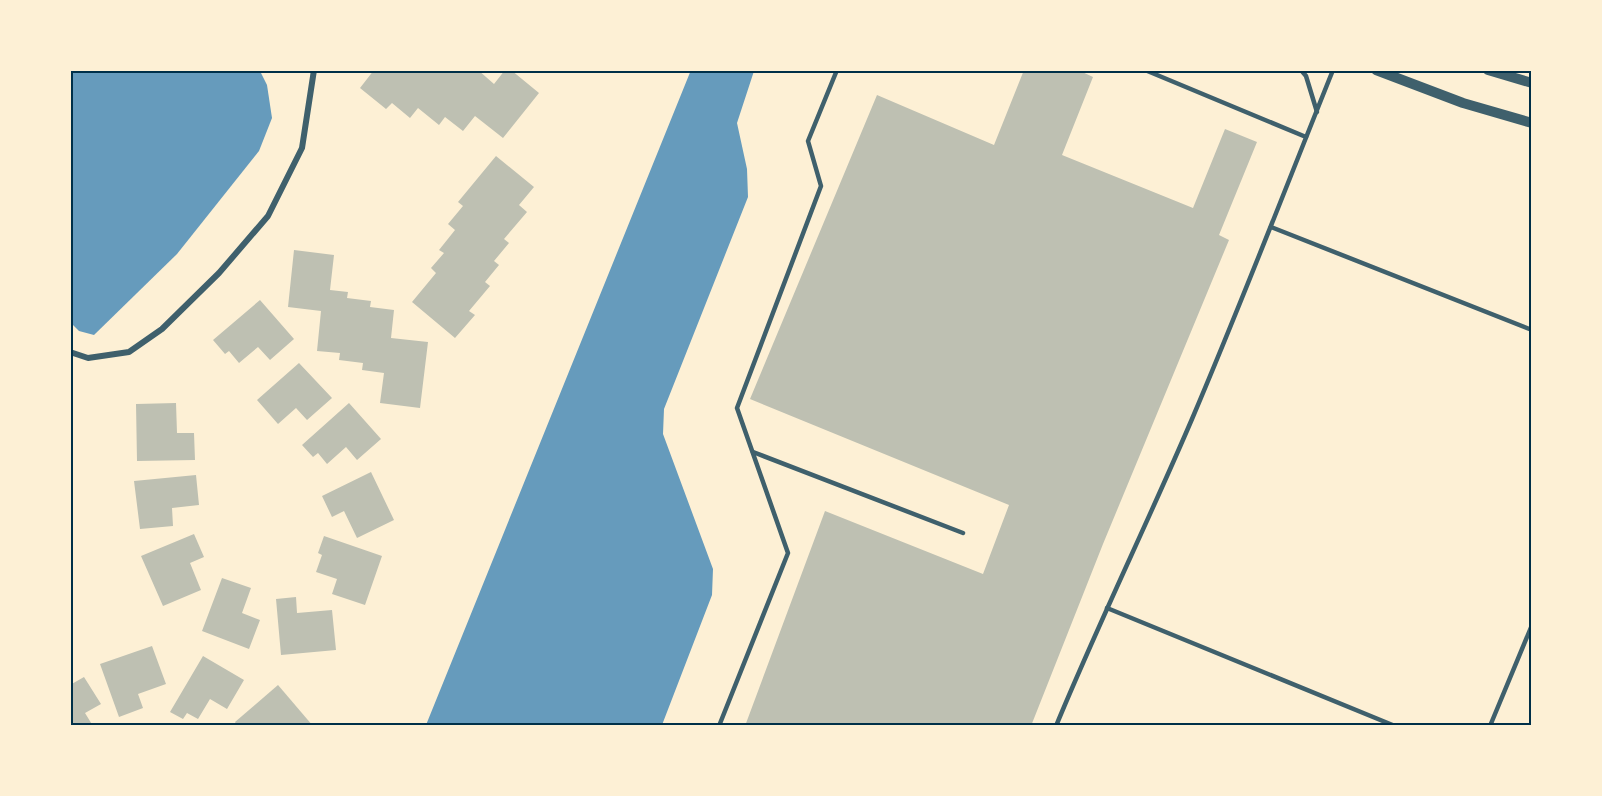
<svg xmlns="http://www.w3.org/2000/svg" width="1602" height="796" viewBox="0 0 1602 796" font-family="'Asap Condensed',sans-serif">
<style>
.water{fill:#669bbc}
.building{fill:#bec0b2}
.lines{fill:none;stroke-linecap:round;stroke-linejoin:round}
.service{stroke:#3f606c;stroke-width:4.5}
.minor{stroke:#3f606c;stroke-width:6}
.tertiary{stroke:#3f606c;stroke-width:10}
.neatline{fill:none;stroke:#003049;stroke-width:2}
</style>
<rect width="100%" height="100%" fill="#fdf0d5"/>
<!-- water -->
<g class="water">
<path d="M 75,70 L 260,71 L 267,85 L 272,118 L 259,151 L 177,254 L 94,335 L 79,331 L 71,323 L 70,78 Z"/>
<path d="M 691,70 L 754,71 L 737,123 L 747,169 L 748,197 L 664,409 L 663,434 L 713,569 L 712,595 L 662,725 L 426,725 Z"/>
</g>
<!-- building -->
<g class="building">
<path d="M 374,70 L 468,70 L 472,73 L 478,70 L 494,84 L 505,70 L 511,70 L 539,93 L 503,138 L 475,116 L 463,131 L 445,117 L 439,125 L 418,108 L 410,118 L 392,103 L 386,109 L 360,88 Z"/>
<path d="M 1024,70 L 1078,70 L 1093,77 L 1062,155 L 1193,208 L 1225,129 L 1257,142 L 1219,235 L 1229,240 L 1103,544 L 1031,726 L 745,726 L 825,511 L 983,574 L 1009,505 L 750,399 L 877,95 L 994,145 Z"/>
<path d="M 496,156 L 534,187 L 519,205 L 527,212 L 504,239 L 509,243 L 494,261 L 499,265 L 485,282 L 490,286 L 469,311 L 475,315 L 455,338 L 412,302 L 436,273 L 431,268 L 444,253 L 439,250 L 455,230 L 448,224 L 463,206 L 458,202 Z"/>
<path d="M 294,250 L 334,255 L 330,290 L 348,292 L 347,298 L 371,301 L 370,307 L 394,310 L 391,338 L 428,342 L 420,408 L 380,403 L 384,373 L 362,370 L 363,363 L 339,360 L 340,353 L 317,351 L 321,311 L 288,307 Z"/>
<path d="M 260,300 L 294,339 L 270,360 L 258,347 L 239,363 L 229,351 L 225,354 L 213,340 Z"/>
<path d="M 299,363 L 332,398 L 307,420 L 296,408 L 278,424 L 257,400 Z"/>
<path d="M 176,403 L 177,433 L 194,433 L 195,460 L 137,461 L 136,404 Z"/>
<path d="M 349,403 L 381,439 L 357,460 L 346,447 L 327,464 L 318,453 L 313,457 L 302,445 Z"/>
<path d="M 371,472 L 394,520 L 357,538 L 344,511 L 332,517 L 322,496 Z"/>
<path d="M 196,475 L 199,505 L 172,508 L 173,526 L 140,529 L 134,481 Z"/>
<path d="M 194,534 L 204,557 L 190,563 L 201,590 L 163,606 L 141,556 Z"/>
<path d="M 324,536 L 382,556 L 365,605 L 332,594 L 337,579 L 316,572 L 322,555 L 318,553 Z"/>
<path d="M 222,578 L 251,588 L 242,613 L 260,620 L 249,649 L 202,631 Z"/>
<path d="M 296,597 L 297,613 L 332,610 L 336,650 L 281,655 L 276,599 Z"/>
<path d="M 152,646 L 166,684 L 138,694 L 143,708 L 119,717 L 100,664 Z"/>
<path d="M 203,656 L 244,680 L 227,709 L 210,699 L 198,719 L 187,713 L 183,719 L 170,712 Z"/>
<path d="M 84,677 L 101,704 L 85,713 L 93,726 L 70,726 L 70,685 Z"/>
<path d="M 278,685 L 313,726 L 237,726 L 235,722 Z"/>
</g>
<g class="lines">
<!-- service -->
<g class="service">
<path d="M 1145,70 L 1306,137"/>
<path d="M 1301,70 L 1306,76 L 1317,112"/>
<path d="M 1271,227 L 1532,330"/>
<path d="M 753,452 L 963,533"/>
<path d="M 1107,608 L 1395,726"/>
<path d="M 719,726 L 788,553 L 737,408 L 821,186 L 808,141 L 837,70"/>
<path d="M 1056,726 C 1099,622 1148,522 1192,419 C 1241,304 1286,187 1333,70"/>
<path d="M 1490,726 L 1532,625"/>
</g>
<!-- minor -->
<path class="minor" d="M 70,352 L 88,358 L 129,352 L 162,329 L 219,273 L 268,216 L 302,148 L 314,70"/>
<!-- tertiary -->
<g class="tertiary">
<path d="M 1376,70 L 1463,103 L 1532,123"/>
<path d="M 1488,70 L 1532,83"/>
</g>
</g>
<!-- border -->
<rect width="1602" height="796" fill="none" stroke="#fdf0d5" stroke-width="144"/>
<rect x="72" y="72" width="1458" height="652" class="neatline"/>
</svg>
